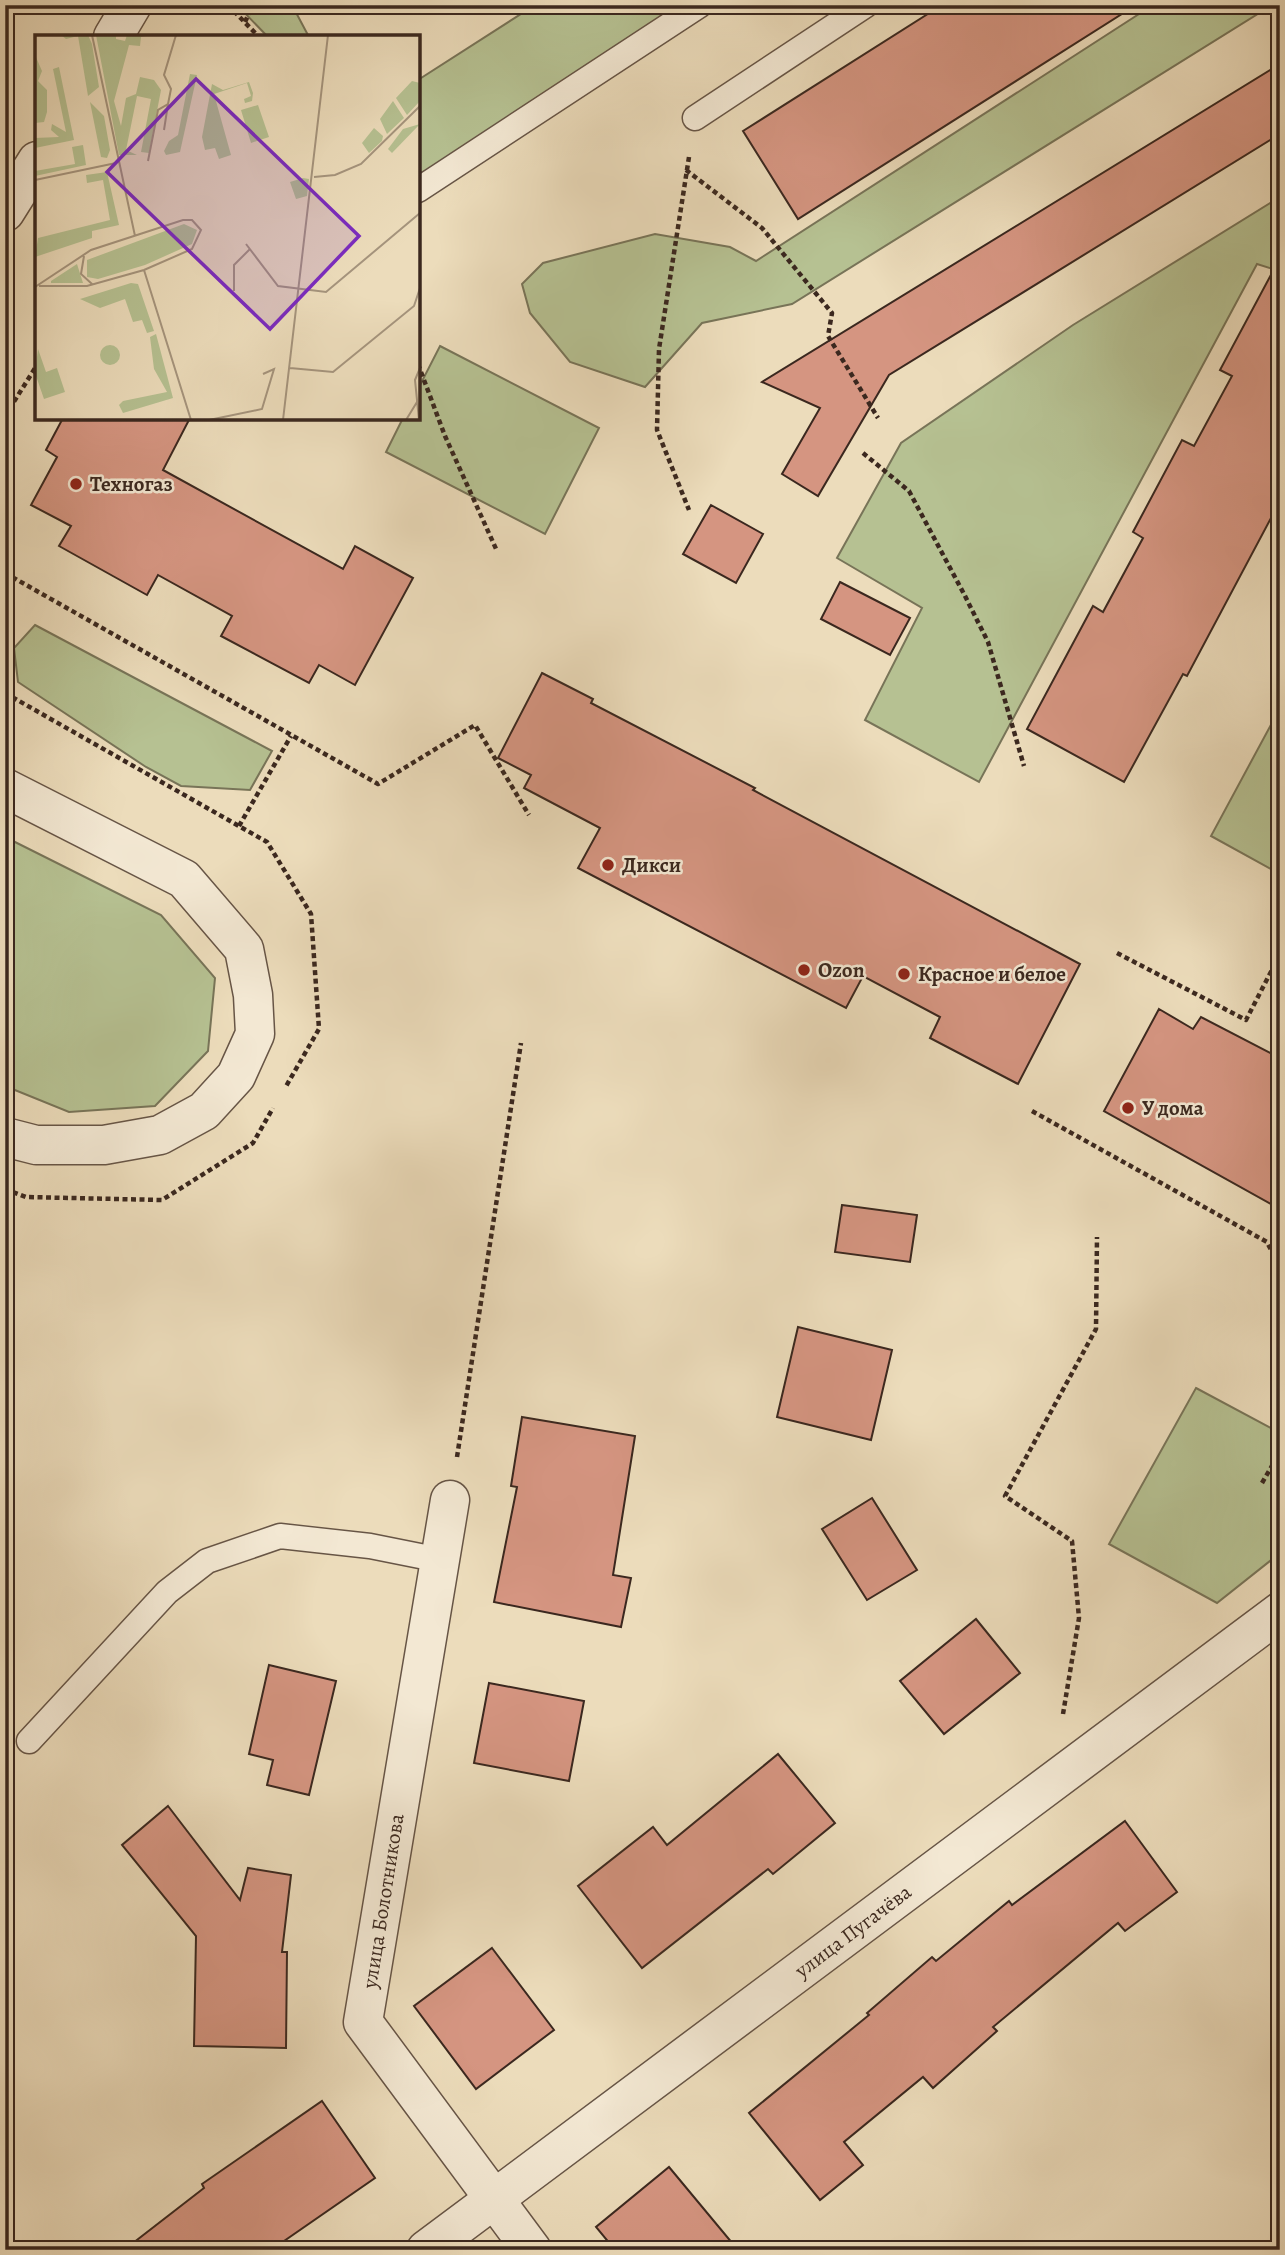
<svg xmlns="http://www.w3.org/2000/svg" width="1285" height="2255" viewBox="0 0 1285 2255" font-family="Alegreya,serif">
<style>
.green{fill:#b6c192;stroke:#787458;stroke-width:2}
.building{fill:#d59581;stroke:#3b281f;stroke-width:2}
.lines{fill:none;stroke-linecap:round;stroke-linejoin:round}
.service-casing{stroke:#675546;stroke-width:27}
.minor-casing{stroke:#675546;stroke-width:41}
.tertiary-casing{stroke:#675546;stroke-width:41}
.path{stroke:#3b281f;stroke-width:4.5;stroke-dasharray:5 3.5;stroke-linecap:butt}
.service{stroke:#f3e8d3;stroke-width:24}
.minor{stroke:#f3e8d3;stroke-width:38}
.tertiary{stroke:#f3e8d3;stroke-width:38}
.poi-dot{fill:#8f2418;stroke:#f3e8d3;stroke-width:2.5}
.labels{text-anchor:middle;stroke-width:5;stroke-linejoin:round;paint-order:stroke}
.poi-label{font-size:21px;font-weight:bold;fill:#3b281f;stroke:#f3e8d3;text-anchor:start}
.street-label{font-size:21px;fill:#3b281f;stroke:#f3e8d3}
.inset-road{fill:none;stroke:#a5947d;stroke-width:2}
.view{fill:#7b2cbf;fill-opacity:0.15;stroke:#7b2cbf;stroke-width:3.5}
.inset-edge{fill:none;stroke:#3b281f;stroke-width:3.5}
</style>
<rect width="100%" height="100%" fill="#ecdcbb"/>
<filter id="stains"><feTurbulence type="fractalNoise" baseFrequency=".00286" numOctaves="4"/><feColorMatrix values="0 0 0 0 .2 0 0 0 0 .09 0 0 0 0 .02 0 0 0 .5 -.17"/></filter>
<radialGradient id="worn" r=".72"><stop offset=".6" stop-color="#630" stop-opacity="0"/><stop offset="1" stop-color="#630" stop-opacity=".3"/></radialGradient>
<!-- green -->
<g class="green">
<path d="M 237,5 L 292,5 L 309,37 L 268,37 Z"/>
<path d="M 535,5 L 685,5 L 425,177 L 418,169 L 418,80 Z"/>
<path d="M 1153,5 L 1272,5 L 792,304 L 702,323 L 645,387 L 570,362 L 530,313 L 522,284 L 543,263 L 655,234 L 730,247 L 756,261 Z"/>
<path d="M 1280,197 L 1280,264 L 1276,270 L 1257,264 L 979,782 L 865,720 L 922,608 L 837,558 L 901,443 L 1073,325 Z"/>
<path d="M 440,346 L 599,428 L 545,534 L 386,452 L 403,418 L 418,418 L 418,389 Z"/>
<path d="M 35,625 L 272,751 L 250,790 L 181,786 L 146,767 L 18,682 L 14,648 Z"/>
<path d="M 1280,708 L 1280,874 L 1211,836 Z"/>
<path d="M 5,837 L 161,915 L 215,978 L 208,1051 L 155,1106 L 69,1112 L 5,1086 Z"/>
<path d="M 1196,1388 L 1280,1433 L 1280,1553 L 1217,1603 L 1109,1544 Z"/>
</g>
<!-- building -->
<g class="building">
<path d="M 942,5 L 1136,5 L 798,219 L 743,131 Z"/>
<path d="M 1280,64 L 1280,134 L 889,375 L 818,496 L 782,474 L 820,408 L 762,382 Z"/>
<path d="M 1280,258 L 1280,501 L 1187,676 L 1183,674 L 1124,782 L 1027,729 L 1093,606 L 1103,612 L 1143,538 L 1133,532 L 1182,440 L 1194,446 L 1232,376 L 1220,370 Z"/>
<path d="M 63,418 L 190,418 L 163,470 L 343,569 L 355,546 L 413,578 L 355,685 L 319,665 L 309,683 L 221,636 L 232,616 L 158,575 L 147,595 L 59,546 L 71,526 L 31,505 L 57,457 L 46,450 Z"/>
<path d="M 711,505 L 763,534 L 736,583 L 683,554 Z"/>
<path d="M 840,582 L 910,618 L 890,655 L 821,619 Z"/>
<path d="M 542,673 L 593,699 L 591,703 L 755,788 L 753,790 L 1080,964 L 1018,1084 L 930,1038 L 940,1017 L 863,976 L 846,1008 L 578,868 L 600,828 L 524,788 L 531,775 L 498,758 Z"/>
<path d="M 1159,1009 L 1193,1029 L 1201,1017 L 1280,1058 L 1280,1209 L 1104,1111 Z"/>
<path d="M 842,1205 L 917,1215 L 910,1262 L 835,1252 Z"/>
<path d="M 798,1327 L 892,1350 L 871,1440 L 777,1417 Z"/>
<path d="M 522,1417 L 635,1436 L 613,1575 L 631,1578 L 621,1627 L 494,1602 L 517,1487 L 511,1486 Z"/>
<path d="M 872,1498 L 917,1570 L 867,1600 L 822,1529 Z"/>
<path d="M 976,1619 L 1020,1673 L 944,1734 L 900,1681 Z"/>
<path d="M 269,1665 L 336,1681 L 309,1795 L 267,1785 L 273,1760 L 249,1754 Z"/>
<path d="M 489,1683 L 584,1701 L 569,1781 L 474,1763 Z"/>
<path d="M 778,1754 L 835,1823 L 773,1874 L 768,1869 L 642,1968 L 578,1886 L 653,1827 L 667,1845 Z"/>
<path d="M 168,1806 L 240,1900 L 248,1868 L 291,1875 L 282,1952 L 287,1952 L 286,2048 L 194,2046 L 196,1936 L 122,1845 Z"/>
<path d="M 1125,1821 L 1177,1892 L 1125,1931 L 1118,1923 L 993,2027 L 997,2031 L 933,2088 L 923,2077 L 844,2142 L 863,2165 L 820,2200 L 749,2113 L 869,2015 L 867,2013 L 932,1957 L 936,1961 L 1009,1901 L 1012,1905 Z"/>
<path d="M 492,1948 L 554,2030 L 476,2089 L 414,2006 Z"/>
<path d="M 322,2101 L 375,2178 L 271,2250 L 124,2250 L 204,2188 L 202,2184 Z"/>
<path d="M 669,2167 L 738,2250 L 615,2250 L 596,2227 Z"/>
</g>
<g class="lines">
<defs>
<g id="service">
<path d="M 695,118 L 866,5"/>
<path d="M 418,190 L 700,5"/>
<path d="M 29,1741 L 167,1592 L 207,1561 L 280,1536 L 370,1546 L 440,1560"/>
</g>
<g id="minor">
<path d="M 450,1500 L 363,2022 L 532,2250"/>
<path d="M 426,2250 L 1280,1612"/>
</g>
<g id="tertiary">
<path d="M 113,37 L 132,5"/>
<path d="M 5,212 L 37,161"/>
<path d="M 5,788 L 184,879 L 244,949 L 253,995 L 255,1034 L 236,1076 L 204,1111 L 160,1135 L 104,1145 L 36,1145 L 5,1137"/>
</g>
</defs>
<!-- service casing -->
<use href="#service" class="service-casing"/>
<!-- minor casing -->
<use href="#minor" class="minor-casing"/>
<!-- tertiary casing -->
<use href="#tertiary" class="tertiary-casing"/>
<!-- path -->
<g class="path">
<path d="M 228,5 L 259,37"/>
<path d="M 245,22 L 253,5"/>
<path d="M 689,157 L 659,349 L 657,430 L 689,510"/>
<path d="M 686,170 L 762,228 L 832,313 L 828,336 L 878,418"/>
<path d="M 418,364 L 445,436 L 497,551"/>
<path d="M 5,416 L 37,365"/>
<path d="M 863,453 L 909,491 L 964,594 L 988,642 L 1024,766"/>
<path d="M 5,573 L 378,784 L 475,725 L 529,815"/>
<path d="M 5,693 L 267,842 L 311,914 L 319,1029 L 285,1088"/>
<path d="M 239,826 L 291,736"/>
<path d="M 1117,953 L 1246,1020 L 1276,962"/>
<path d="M 1032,1111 L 1267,1242 L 1280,1268"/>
<path d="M 5,1189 L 26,1197 L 162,1200 L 253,1143 L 273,1108"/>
<path d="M 457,1457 L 521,1043"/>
<path d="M 1262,1483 L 1280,1452"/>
<path d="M 1063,1714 L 1079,1618 L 1072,1541 L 1005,1496 L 1096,1329 L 1097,1237"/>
</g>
<!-- service -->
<use href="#service" class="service"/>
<!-- minor -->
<use href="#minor" class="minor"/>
<!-- tertiary -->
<use href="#tertiary" class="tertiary"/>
</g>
<!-- markers -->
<g class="poi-dot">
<circle cx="76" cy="484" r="7"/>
<circle cx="608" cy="865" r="7"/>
<circle cx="804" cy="970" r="7"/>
<circle cx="904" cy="974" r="7"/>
<circle cx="1128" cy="1108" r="7"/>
</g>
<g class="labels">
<!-- poi labels -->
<g class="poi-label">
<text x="90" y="491">Техногаз</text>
<text x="622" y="872">Дикси</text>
<text x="818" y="977">Ozon</text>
<text x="918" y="981">Красное и белое</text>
<text x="1142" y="1115">У дома</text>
</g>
<!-- street labels -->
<g class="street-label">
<text transform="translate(383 1901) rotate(-81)" y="7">улица Болотникова</text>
<text transform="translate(853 1931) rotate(-37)" y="7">улица Пугачёва</text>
</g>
</g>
<!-- overview -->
<g transform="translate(35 35)">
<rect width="385" height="385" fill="#ecdcbb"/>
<path d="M 26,0 L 53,0 L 57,9 L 64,52 L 53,61 L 43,1 L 31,4 ZM 61,0 L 81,0 L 81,4 L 90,6 L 92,0 L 115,0 L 106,2 L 105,11 L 94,10 L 79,66 L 86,91 L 91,63 L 101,59 L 105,42 L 119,45 L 126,55 L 114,118 L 106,117 L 116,64 L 102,61 L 91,115 L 102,120 L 84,120 ZM 0,20 L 7,36 L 3,46 L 12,55 L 12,77 L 9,87 L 0,88 ZM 24,32 L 39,105 L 0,113 L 0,103 L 24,102 L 16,95 L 17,89 L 31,97 L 18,34 ZM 155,39 L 162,40 L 145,117 L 131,120 L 129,116 L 134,106 L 143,100 ZM 377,46 L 385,48 L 385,66 L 372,80 L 361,63 ZM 214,47 L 218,58 L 217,66 L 210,68 L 209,64 L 216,61 L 212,48 L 179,59 L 196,120 L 184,124 L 180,113 L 170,115 L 167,102 L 177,49 L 188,55 ZM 358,66 L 369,83 L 352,99 L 345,84 ZM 55,67 L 69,81 L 75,115 L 72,123 L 66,122 ZM 223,70 L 234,102 L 216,108 L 206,75 ZM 385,89 L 357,118 L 353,114 L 368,94 ZM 339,93 L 348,101 L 347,106 L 334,118 L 327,108 ZM 48,110 L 51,130 L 0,141 L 0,136 L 40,129 L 37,112 ZM 72,137 L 84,190 L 57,196 L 57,203 L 0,222 L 3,203 L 75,185 L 68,145 L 52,148 L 51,140 ZM 268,143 L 274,144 L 272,161 L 261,164 L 255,147 ZM 149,189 L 162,195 L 157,209 L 110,230 L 63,244 L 52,242 L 52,225 ZM 42,229 L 48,248 L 16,248 L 16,246 ZM 96,248 L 103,249 L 119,296 L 112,298 L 107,285 L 98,287 L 90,264 L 65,273 L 45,264 ZM 121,299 L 138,363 L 88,378 L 84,370 L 88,366 L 132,357 L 119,334 L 115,302 ZM65 320a10 10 0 1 1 20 0a10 10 0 1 1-20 0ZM 3,314 L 11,337 L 22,333 L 30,357 L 9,364 L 0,338 Z" fill="#b6c192"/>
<path class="inset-road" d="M 57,0 L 100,201M 129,95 L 133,69M 113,126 L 123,75 L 133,69 L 136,54 L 129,40 L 141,0M 279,142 L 300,140 L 326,129 L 385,71M 0,145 L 81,128M 211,209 L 243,251 L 291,257 L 385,178M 49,221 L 46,239 L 57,249M 109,235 L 156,385M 0,252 L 56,215 L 148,185 L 157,185 L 166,195 L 157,214 L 109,235 L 52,251 L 4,251M 199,256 L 199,230 L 215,214M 255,333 L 298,337 L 379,271 L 385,253M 174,385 L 227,374 L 239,334 L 228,339M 248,385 L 293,0M 371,385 L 382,367M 384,385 L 380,345 L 385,333"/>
<path class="view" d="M 161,44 L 324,201 L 235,294 L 72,137 Z"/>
<rect width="385" height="385" class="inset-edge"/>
</g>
<!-- margin -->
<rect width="1285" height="2255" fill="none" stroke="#ecdcbb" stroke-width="28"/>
<rect x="7" y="7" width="1271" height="2241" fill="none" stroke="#3b281f" stroke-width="3.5"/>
<rect x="14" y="14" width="1257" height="2227" fill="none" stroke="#3b281f" stroke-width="2"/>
<rect width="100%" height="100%" filter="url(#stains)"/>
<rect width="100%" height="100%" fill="url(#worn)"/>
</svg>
